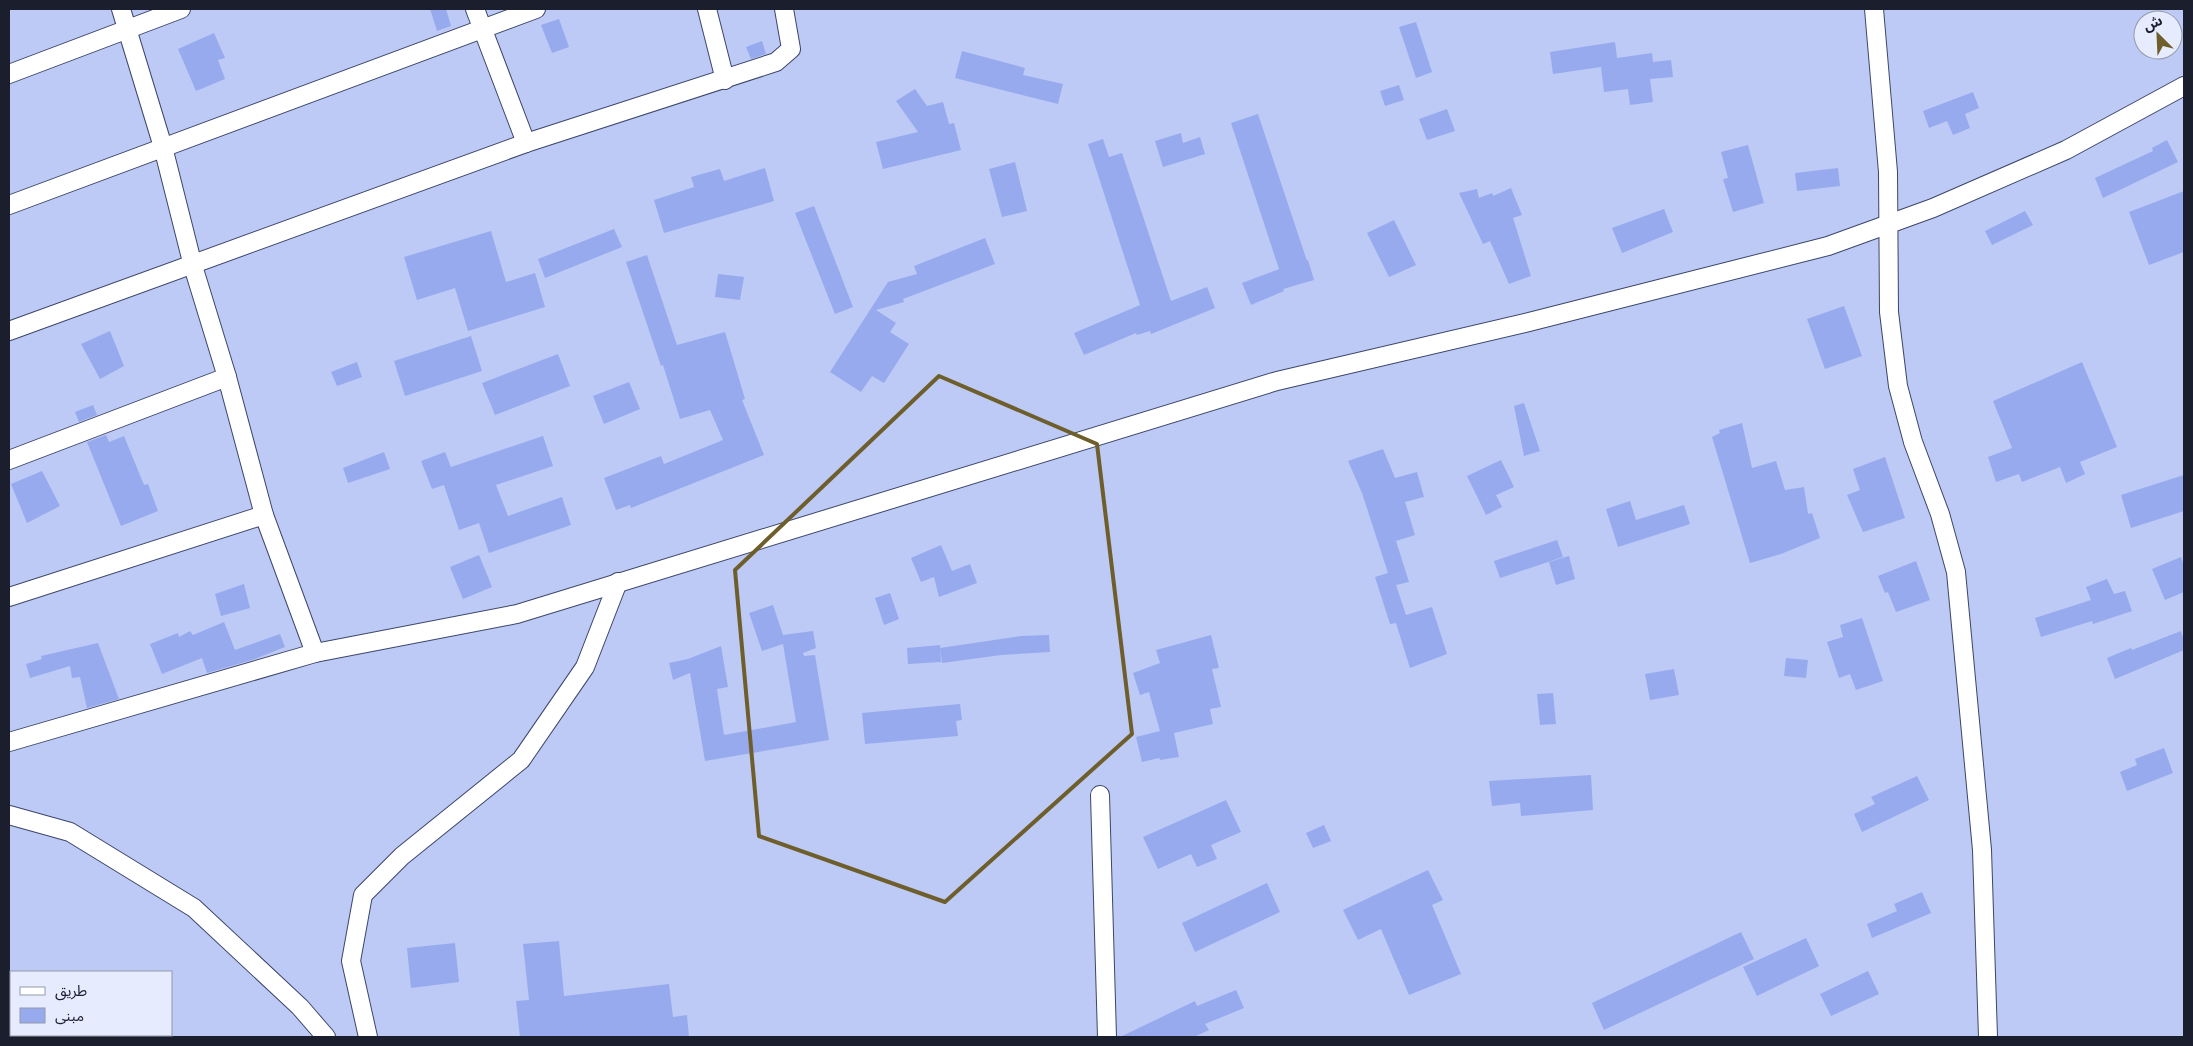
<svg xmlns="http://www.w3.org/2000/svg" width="2193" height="1046" viewBox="0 0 2193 1046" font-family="Bitter,'Noto Sans Arabic',serif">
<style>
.building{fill:#97aaee}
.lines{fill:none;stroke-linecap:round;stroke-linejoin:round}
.minor-casing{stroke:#3c4669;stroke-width:20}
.minor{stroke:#fff;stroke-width:18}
.marked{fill:none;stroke:#6e5e2b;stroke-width:4;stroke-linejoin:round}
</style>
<rect width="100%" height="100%" fill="#bdcaf5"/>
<!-- building -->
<g class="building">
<path d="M 430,9 L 446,9 L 451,26 L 437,31 Z"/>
<path d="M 559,19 L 569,47 L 552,53 L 541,25 Z"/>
<path d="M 1416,22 L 1432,72 L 1416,78 L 1399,27 Z"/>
<path d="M 214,33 L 225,58 L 218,60 L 225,79 L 196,91 L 178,49 Z"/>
<path d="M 762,41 L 766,54 L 751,59 L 746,47 Z"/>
<path d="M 1615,42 L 1617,58 L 1652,53 L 1653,62 L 1671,60 L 1673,77 L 1650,79 L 1653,102 L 1630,105 L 1628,89 L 1604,92 L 1601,67 L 1553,74 L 1550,52 Z"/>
<path d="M 962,51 L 1025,68 L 1023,75 L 1063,84 L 1058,104 L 955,78 Z"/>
<path d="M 1399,85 L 1404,100 L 1385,106 L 1380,91 Z"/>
<path d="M 915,89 L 927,106 L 943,102 L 949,124 L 954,123 L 961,150 L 883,169 L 876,142 L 918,132 L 896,101 Z"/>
<path d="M 1973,92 L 1979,108 L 1965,114 L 1970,128 L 1953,135 L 1947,121 L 1929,128 L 1923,111 Z"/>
<path d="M 1447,109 L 1455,131 L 1427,140 L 1419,119 Z"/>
<path d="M 1258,114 L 1307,261 L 1308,260 L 1314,280 L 1283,289 L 1284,291 L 1251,305 L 1242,283 L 1279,269 L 1231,123 Z"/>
<path d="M 1181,133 L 1183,143 L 1200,137 L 1205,154 L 1163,167 L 1155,141 Z"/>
<path d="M 1103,139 L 1109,157 L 1122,153 L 1171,301 L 1207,287 L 1215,308 L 1151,334 L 1150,331 L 1137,335 L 1136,333 L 1084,355 L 1074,333 L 1140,305 L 1088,144 Z"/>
<path d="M 2167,140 L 2178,162 L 2103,198 L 2095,178 L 2153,151 L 2152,148 Z"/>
<path d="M 1748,145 L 1764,203 L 1733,212 L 1723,179 L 1728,178 L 1721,152 Z"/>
<path d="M 1015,162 L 1027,211 L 1002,217 L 989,169 Z"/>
<path d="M 765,168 L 774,201 L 664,233 L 654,200 L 694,187 L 691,177 L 720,169 L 724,181 Z"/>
<path d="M 1838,168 L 1840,186 L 1797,191 L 1795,173 Z"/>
<path d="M 1511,188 L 1522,215 L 1513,218 L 1514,221 L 1531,276 L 1509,284 L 1490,241 L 1483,244 L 1459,193 L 1477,189 L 1479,198 L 1492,193 L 1493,196 Z"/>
<path d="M 2184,191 L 2184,252 L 2149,265 L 2129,212 Z"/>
<path d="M 814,206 L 853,307 L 835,314 L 795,213 Z"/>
<path d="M 1664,209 L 1673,232 L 1622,253 L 1612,228 Z"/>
<path d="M 2025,211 L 2033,225 L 1992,245 L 1985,231 Z"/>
<path d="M 1394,220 L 1416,265 L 1389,277 L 1367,233 Z"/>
<path d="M 614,229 L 622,247 L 545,278 L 538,259 Z"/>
<path d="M 491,231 L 506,282 L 535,273 L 545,307 L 468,331 L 455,288 L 417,300 L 404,257 Z"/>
<path d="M 985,238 L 995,264 L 903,299 L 904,302 L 876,310 L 896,323 L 890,332 L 909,344 L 884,383 L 872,376 L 861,392 L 830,372 L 888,282 L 917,274 L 914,266 Z"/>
<path d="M 647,255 L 677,345 L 725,332 L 745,399 L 742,400 L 764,455 L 631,508 L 630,505 L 616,510 L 604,478 L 661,456 L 664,464 L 723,440 L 710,410 L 680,419 L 663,365 L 661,366 L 626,262 Z"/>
<path d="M 718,274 L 744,277 L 740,300 L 715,297 Z"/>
<path d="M 1844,306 L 1862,356 L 1825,369 L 1807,319 Z"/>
<path d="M 110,331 L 124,366 L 100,379 L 81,344 Z"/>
<path d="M 471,336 L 482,371 L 405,396 L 394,361 Z"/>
<path d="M 558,354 L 570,386 L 495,415 L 482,383 Z"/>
<path d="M 357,362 L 362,377 L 337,386 L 331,372 Z"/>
<path d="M 2082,362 L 2117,447 L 2080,462 L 2085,474 L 2066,483 L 2060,467 L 2022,482 L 2019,474 L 1996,482 L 1988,457 L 2012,448 L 1993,401 Z"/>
<path d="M 629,382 L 640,409 L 604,424 L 593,396 Z"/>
<path d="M 1524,403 L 1540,451 L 1524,456 L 1514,406 Z"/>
<path d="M 93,405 L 97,415 L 79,422 L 75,412 Z"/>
<path d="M 1742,423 L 1752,468 L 1776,461 L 1785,490 L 1804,487 L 1808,514 L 1812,513 L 1820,538 L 1781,554 L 1750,563 L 1712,437 L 1720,433 L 1719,430 Z"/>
<path d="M 106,435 L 109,442 L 124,436 L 144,485 L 148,484 L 158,511 L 121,526 L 87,442 Z"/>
<path d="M 543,436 L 553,466 L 496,485 L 508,516 L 562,497 L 571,525 L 489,553 L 479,523 L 459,530 L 444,485 L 432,489 L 421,461 L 445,452 L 451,467 Z"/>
<path d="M 1383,449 L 1395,478 L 1417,472 L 1424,497 L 1405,502 L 1415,535 L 1396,541 L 1409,582 L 1396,585 L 1406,615 L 1432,607 L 1447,654 L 1410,668 L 1396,623 L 1390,624 L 1375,577 L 1388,573 L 1362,493 L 1348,461 Z"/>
<path d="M 384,452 L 390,469 L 348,483 L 343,468 Z"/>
<path d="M 1885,457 L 1905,518 L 1863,532 L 1847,495 L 1860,490 L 1853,469 Z"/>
<path d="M 1501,460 L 1514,487 L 1496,495 L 1502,507 L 1486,515 L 1467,476 Z"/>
<path d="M 42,471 L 60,506 L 27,523 L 11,484 Z"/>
<path d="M 2184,475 L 2184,511 L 2131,528 L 2121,495 Z"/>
<path d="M 1630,501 L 1636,520 L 1684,505 L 1690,524 L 1618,547 L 1606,509 Z"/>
<path d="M 1557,540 L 1563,557 L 1500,578 L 1494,561 Z"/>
<path d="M 941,545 L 952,571 L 970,564 L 977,583 L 939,597 L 934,577 L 921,582 L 911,558 Z"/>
<path d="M 479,555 L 492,587 L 463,599 L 450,567 Z"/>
<path d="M 1569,556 L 1575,579 L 1556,585 L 1549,562 Z"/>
<path d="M 2181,557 L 2184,566 L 2184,592 L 2165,600 L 2152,569 Z"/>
<path d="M 1916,561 L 1930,600 L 1896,612 L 1888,592 L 1885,593 L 1878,576 Z"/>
<path d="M 2107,579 L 2114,594 L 2125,591 L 2132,611 L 2093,624 L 2092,621 L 2041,637 L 2035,618 L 2091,600 L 2086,587 Z"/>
<path d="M 244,584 L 250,608 L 221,616 L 215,594 Z"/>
<path d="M 890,593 L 899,619 L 884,625 L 875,598 Z"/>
<path d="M 773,605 L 783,635 L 813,631 L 816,648 L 803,653 L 804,656 L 815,655 L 829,740 L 705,761 L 690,673 L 673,680 L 669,663 L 688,659 L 721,646 L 728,687 L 717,689 L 724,735 L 796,722 L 783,644 L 762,651 L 749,613 Z"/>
<path d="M 1862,618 L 1883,681 L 1856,690 L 1850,674 L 1839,678 L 1827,642 L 1843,637 L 1840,625 Z"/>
<path d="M 224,622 L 235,650 L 280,634 L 285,647 L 252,660 L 207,673 L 202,658 L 162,674 L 150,644 L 178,633 L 179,637 L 190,631 L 193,635 Z"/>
<path d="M 2181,631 L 2184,640 L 2184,650 L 2115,679 L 2107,658 L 2131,648 L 2132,650 Z"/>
<path d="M 1049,635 L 1050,652 L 1001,655 L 942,663 L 940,648 L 1021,636 Z"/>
<path d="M 1211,635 L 1219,668 L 1212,669 L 1221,707 L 1210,709 L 1213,724 L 1174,733 L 1179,757 L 1160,760 L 1159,758 L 1142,762 L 1136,737 L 1160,731 L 1149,692 L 1140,695 L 1133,673 L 1160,663 L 1156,650 Z"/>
<path d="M 98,643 L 119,699 L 87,708 L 80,677 L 72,678 L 70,666 L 30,678 L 26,664 L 42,659 L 41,656 Z"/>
<path d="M 940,645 L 941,662 L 908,664 L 907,648 Z"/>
<path d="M 1786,658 L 1808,660 L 1806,678 L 1784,676 Z"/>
<path d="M 1674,669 L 1679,695 L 1650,700 L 1645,674 Z"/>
<path d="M 1553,693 L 1556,724 L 1540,725 L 1537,694 Z"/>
<path d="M 960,704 L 962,720 L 956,721 L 958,736 L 865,744 L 862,713 Z"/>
<path d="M 2164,748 L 2173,773 L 2127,791 L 2120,772 L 2137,765 L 2135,759 Z"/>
<path d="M 1591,775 L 1593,810 L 1521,816 L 1520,803 L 1492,806 L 1489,781 Z"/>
<path d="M 1917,776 L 1929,800 L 1862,832 L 1854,814 L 1875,804 L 1871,797 Z"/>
<path d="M 1226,800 L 1241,832 L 1211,845 L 1217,859 L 1197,867 L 1191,854 L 1158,869 L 1143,837 Z"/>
<path d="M 1324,825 L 1331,841 L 1313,848 L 1306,833 Z"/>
<path d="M 1428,870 L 1443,900 L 1432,905 L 1461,974 L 1409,995 L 1381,929 L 1358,940 L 1343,910 Z"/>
<path d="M 1267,883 L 1280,912 L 1195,952 L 1182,923 Z"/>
<path d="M 1922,892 L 1931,913 L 1872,938 L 1867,924 L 1897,911 L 1894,904 Z"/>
<path d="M 1741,932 L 1754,959 L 1604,1030 L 1592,1003 Z"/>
<path d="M 1806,938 L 1819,966 L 1757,996 L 1743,967 Z"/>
<path d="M 559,941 L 564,996 L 669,984 L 673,1017 L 687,1015 L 689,1037 L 520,1037 L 516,1001 L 529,1000 L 523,944 Z"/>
<path d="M 455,943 L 459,982 L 411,988 L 407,948 Z"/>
<path d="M 1868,971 L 1879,994 L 1831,1016 L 1820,994 Z"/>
<path d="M 1236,990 L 1244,1008 L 1205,1024 L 1209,1030 L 1194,1037 L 1120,1037 L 1195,1001 L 1197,1006 Z"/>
</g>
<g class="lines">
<defs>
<g id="minor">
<path d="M 121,9 L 163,147 L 193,266 L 227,377 L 264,515 L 315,653 L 517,614 L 1277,381 L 1529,322 L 1828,246 L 1933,208 L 2066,150 L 2184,86"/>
<path d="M 475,9 L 526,143"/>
<path d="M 707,9 L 725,80"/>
<path d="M 1874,9 L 1888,172 L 1889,312 L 1898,386 L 1913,442 L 1940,514 L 1956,572 L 1982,850 L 1988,1037"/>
<path d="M 9,74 L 181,9"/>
<path d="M 9,205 L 536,9"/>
<path d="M 9,331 L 526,143 L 776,62 L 791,49 L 784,9"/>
<path d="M 9,460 L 227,377"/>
<path d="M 9,597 L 264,515"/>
<path d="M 9,742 L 315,653"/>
<path d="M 1100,795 L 1107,1037"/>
<path d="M 9,815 L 70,832 L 194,908 L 300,1007 L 326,1037"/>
<path d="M 368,1037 L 351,961 L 363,895 L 402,856 L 521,760 L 585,667 L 618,582"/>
</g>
</defs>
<!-- minor casing -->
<use href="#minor" class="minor-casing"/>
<!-- minor -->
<use href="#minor" class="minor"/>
</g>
<!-- marked area -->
<path class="marked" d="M 939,376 L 1097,444 L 1132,734 L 945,902 L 759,836 L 735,570 Z"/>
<!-- border -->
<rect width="2193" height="1046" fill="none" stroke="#1a1e2d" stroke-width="20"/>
<!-- legend -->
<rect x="10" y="971" width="162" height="65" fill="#e6ecfd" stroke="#949aaa"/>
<rect x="20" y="987" width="25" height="8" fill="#ffffff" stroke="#949aaa"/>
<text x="55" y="996" font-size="15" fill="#1a1e2d">طريق</text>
<rect x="20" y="1008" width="25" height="15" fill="#97aaee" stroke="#949aaa"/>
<text x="55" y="1021" font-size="15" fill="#1a1e2d">مبنى</text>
<!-- north arrow -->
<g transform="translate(2158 35) rotate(336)"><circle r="24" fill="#e6ecfd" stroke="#949aaa"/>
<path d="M0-4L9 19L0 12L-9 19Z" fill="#6e5e2b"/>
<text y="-8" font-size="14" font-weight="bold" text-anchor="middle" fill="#1a1e2d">ش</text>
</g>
</svg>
